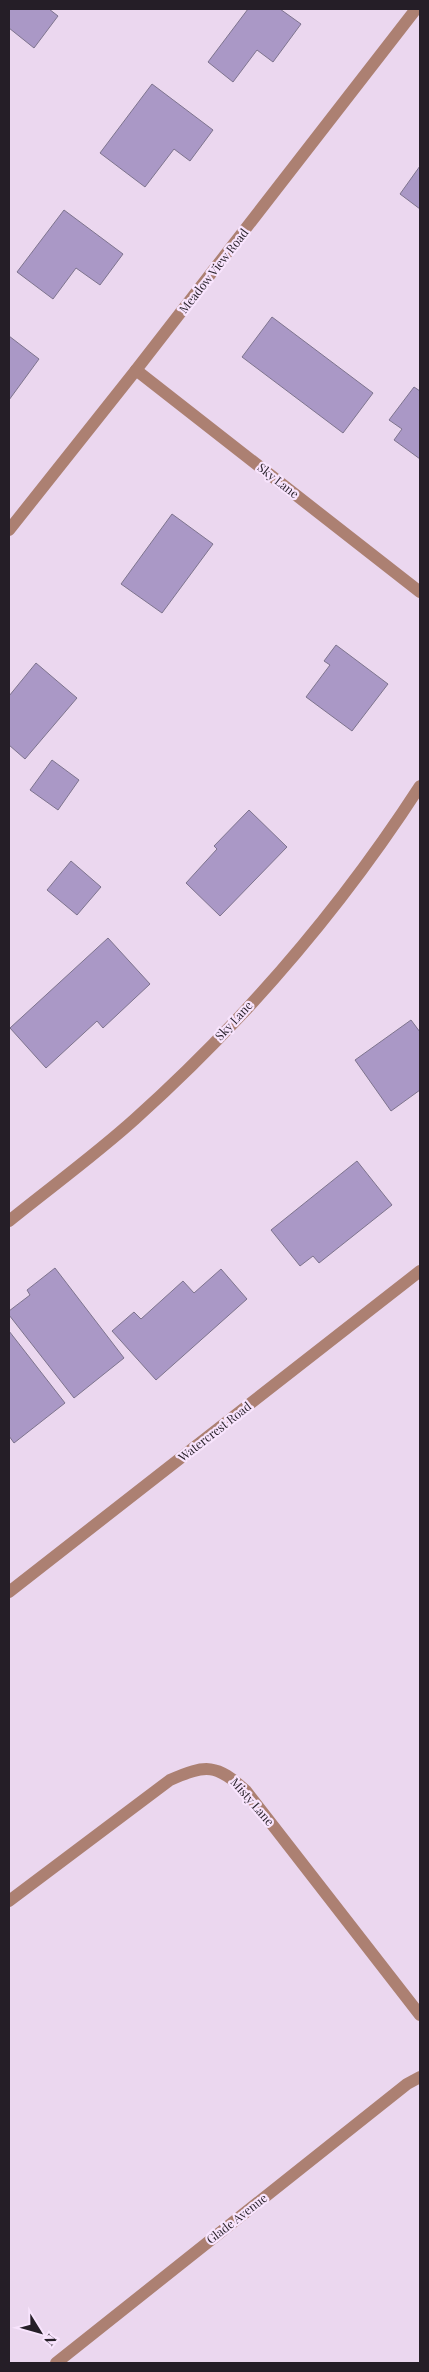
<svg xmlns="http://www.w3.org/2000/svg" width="429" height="2372" viewBox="0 0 429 2372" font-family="'Playfair Display',serif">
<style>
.building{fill:#aa98c6;stroke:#7e748e}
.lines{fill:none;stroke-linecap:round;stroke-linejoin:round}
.minor{stroke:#ac8072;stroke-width:12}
.labels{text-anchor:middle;stroke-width:4.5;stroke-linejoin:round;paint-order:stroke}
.street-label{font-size:12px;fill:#251e27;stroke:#f8e4fd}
</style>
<rect width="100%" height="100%" fill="#ebd7ef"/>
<!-- building -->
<g class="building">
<path d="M 9,9 L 49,9 L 58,16 L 34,48 L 9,28 Z"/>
<path d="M 248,9 L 280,9 L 301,24 L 273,62 L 257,50 L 233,82 L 208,62 Z"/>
<path d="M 152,84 L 213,130 L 190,161 L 174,149 L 145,187 L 100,153 Z"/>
<path d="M 420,166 L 420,209 L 400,194 Z"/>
<path d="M 64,210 L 123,254 L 100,285 L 76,268 L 53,299 L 17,272 Z"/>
<path d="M 272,317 L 373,393 L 343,433 L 242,357 Z"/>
<path d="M 9,336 L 39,359 L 9,400 Z"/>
<path d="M 414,387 L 420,391 L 420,459 L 394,440 L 402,429 L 389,420 Z"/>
<path d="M 172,514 L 213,544 L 162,613 L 121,584 Z"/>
<path d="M 336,645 L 388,684 L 352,731 L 306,697 L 330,665 L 324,661 Z"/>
<path d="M 36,663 L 77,698 L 25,759 L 9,745 L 9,696 Z"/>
<path d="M 52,760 L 79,780 L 58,810 L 30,790 Z"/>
<path d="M 249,810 L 287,847 L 220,916 L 186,883 L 217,849 L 214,846 Z"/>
<path d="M 71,861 L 101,887 L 77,915 L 47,890 Z"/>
<path d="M 108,938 L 150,984 L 103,1028 L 97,1021 L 46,1068 L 10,1028 Z"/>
<path d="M 411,1020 L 420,1032 L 420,1090 L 391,1111 L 355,1060 Z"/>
<path d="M 357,1161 L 392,1205 L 319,1263 L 313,1256 L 300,1266 L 271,1230 Z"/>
<path d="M 55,1268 L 124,1358 L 74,1398 L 9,1315 L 9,1311 L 30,1295 L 27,1290 Z"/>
<path d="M 221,1269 L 247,1299 L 156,1380 L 112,1331 L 134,1312 L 141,1319 L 183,1281 L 194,1293 Z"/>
<path d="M 9,1331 L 65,1403 L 14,1443 L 9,1436 Z"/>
</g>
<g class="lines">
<!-- minor -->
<g class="minor">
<path d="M 136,370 L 420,592"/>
<path d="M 9,530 L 136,370 L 416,9"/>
<path d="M 9,1221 C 51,1187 95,1155 135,1119 C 244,1021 341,908 420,786"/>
<path d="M 9,1592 L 420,1271"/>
<path d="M 9,1901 L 170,1780 C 206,1764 217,1764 246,1791 L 420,2015"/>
<path d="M 56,2363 L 407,2084 L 420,2077"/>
</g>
</g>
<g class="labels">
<!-- street labels -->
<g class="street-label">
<text transform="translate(214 271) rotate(-52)" y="4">Meadow View Road</text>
<text transform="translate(278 481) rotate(38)" y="4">Sky Lane</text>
<text transform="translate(234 1021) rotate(-47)" y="4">Sky Lane</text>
<text transform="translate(215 1432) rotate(-38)" y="4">Watercrest Road</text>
<text transform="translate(252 1802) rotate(49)" y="4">Misty Lane</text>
<text transform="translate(237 2219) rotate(-38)" y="4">Glade Avenue</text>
</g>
</g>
<!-- border -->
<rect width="429" height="2372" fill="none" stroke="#251e27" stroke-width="20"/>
<!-- north arrow -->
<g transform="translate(40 2332) rotate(127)" stroke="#f8e4fd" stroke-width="4" paint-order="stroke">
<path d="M0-4L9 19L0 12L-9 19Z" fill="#251e27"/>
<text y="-8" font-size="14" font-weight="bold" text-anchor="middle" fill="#251e27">N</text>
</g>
</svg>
